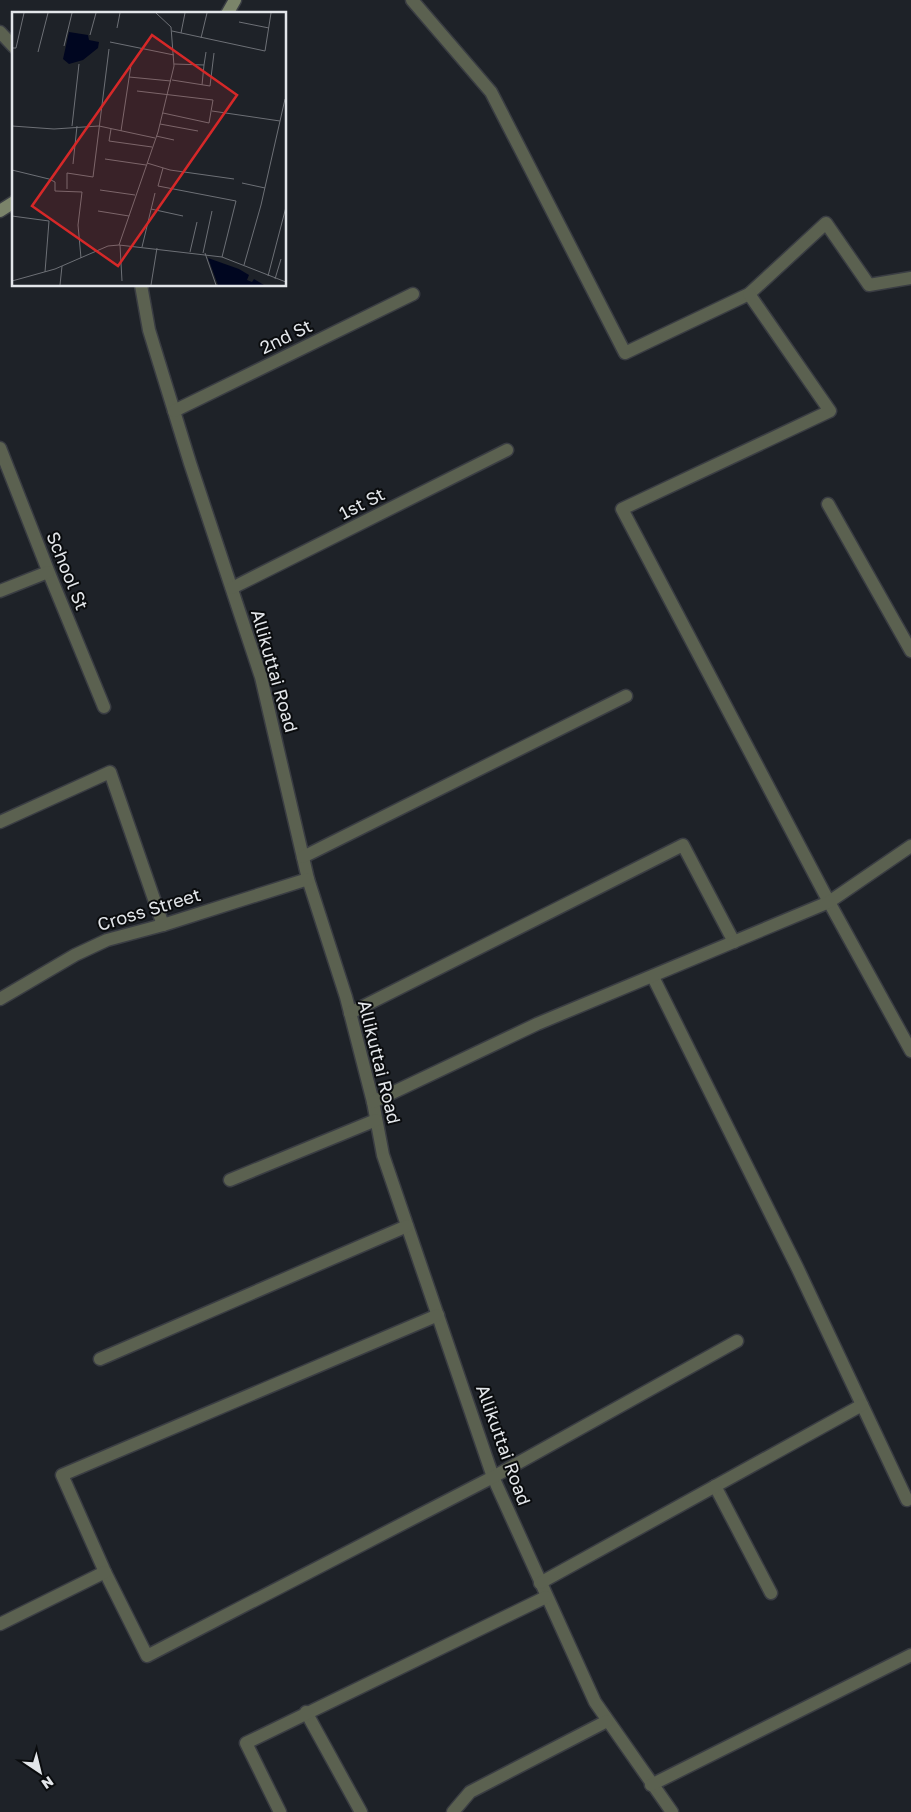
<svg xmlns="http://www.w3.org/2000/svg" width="911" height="1812" viewBox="0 0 911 1812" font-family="'Golos Text',sans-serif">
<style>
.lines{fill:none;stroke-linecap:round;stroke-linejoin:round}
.minor-casing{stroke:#3a3d43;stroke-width:15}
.secondary-casing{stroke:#3a3d43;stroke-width:15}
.minor{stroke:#5b6150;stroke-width:12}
.secondary{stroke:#7b846a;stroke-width:12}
.labels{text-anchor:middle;stroke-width:4;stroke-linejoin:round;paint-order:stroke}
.street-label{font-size:18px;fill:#e3e6ea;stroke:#0a0c0e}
.inset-road{fill:none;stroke:#6d7076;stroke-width:1}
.view{fill:#d62828;fill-opacity:0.15;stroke:#d62828;stroke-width:2.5}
.inset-edge{fill:none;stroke:#e3e6ea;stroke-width:2.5}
</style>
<rect width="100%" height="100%" fill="#1e2228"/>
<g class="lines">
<defs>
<g id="minor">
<path d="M 412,0 L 491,92 L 625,353 L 749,294 L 826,223 L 869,285 L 911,278"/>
<path d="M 0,32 L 14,47"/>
<path d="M 141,285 L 149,330 L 190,463 L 261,677 L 308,879 L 346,997 L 373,1102 L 383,1155 L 493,1477 L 595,1702 L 672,1812"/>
<path d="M 749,294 L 830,411 L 622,509 L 829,902 L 911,1051"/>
<path d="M 174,411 L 413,294"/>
<path d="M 0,448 L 51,578 L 104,707"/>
<path d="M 828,504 L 911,651"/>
<path d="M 232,588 L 507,450"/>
<path d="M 0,591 L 48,572"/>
<path d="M 0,822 L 110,772 L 163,925"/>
<path d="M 303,857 L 626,696"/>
<path d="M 653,977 L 797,1267 L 907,1500"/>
<path d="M 0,999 L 75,955 L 107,940 L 163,925 L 308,879"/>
<path d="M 350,1013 L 683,845 L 734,942"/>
<path d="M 373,1102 L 537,1024 L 829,902 L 911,846"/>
<path d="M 230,1180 L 376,1120"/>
<path d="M 438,1315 L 62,1475 L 105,1572 L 147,1656 L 493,1477 L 737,1341"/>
<path d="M 100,1359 L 407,1226"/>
<path d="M 715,1486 L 771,1593"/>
<path d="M 540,1583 L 862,1405"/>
<path d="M 0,1624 L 105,1572"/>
<path d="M 306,1712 L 361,1812"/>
<path d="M 651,1785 L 911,1655"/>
<path d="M 280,1812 L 246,1743 L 546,1597"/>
<path d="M 453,1812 L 470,1792 L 607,1721"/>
</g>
<g id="secondary">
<path d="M 227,14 L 235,0"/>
<path d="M 0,211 L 14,202"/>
</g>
</defs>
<!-- minor casing -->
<use href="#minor" class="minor-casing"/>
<!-- secondary casing -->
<use href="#secondary" class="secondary-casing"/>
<!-- minor -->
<use href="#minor" class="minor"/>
<!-- secondary -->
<use href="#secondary" class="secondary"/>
</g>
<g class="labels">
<!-- street labels -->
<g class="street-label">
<text transform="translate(286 337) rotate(-26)" y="6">2nd St</text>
<text transform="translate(362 504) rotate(-27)" y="6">1st St</text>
<text transform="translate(67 571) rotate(68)" y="6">School St</text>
<text transform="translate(274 671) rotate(74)" y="6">Allikuttai Road</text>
<text transform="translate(149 910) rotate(-17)" y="6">Cross Street</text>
<text transform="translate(379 1062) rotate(76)" y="6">Allikuttai Road</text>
<text transform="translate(503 1445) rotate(70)" y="6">Allikuttai Road</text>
</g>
</g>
<!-- overview -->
<g transform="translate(12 12)">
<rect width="274" height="274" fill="#1e2228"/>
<path d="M 57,20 L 76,23 L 77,28 L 87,30 L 86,36 L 71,48 L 57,52 L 51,47 ZM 196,246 L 227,257 L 237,263 L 235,268 L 240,270 L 242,267 L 252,273 L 206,273 Z" fill="#000620"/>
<path class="inset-road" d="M 227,10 L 257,16M 105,16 L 108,1M 160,19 L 253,39 L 259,1M 169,21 L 173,1M 78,23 L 84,1M 189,26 L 195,1M 98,30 L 162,43M 52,34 L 60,1M 0,36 L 4,36 L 12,1M 26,40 L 36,1M 162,52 L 192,53 L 194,40M 117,65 L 159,69M 160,68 L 198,74 L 202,41M 190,73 L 192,53M 125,79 L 201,88 L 197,111 L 151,101M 200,99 L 268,109M 148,112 L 186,119M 0,114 L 42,117 L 87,114 L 143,126M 60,114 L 67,52M 99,117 L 97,129 L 140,135M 109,119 L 119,53M 144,124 L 162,128M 93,147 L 134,153M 135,151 L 158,158 L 222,167M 61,152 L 65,114M 151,156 L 146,174 L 224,189 L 210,245M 0,158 L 37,167 L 43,170 L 43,179 L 70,180 L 66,213 L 69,246M 230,171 L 253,176M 55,177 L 55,161 L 81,165 L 97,37M 88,178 L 123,183M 139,197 L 171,204M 86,199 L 117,204M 0,204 L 37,209 L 33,260M 107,233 L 146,120 L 162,54 L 159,15 L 144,1M 108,233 L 110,269M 130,235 L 143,181M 178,240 L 185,210M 191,241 L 200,199M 193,241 L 204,273M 232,253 L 249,193 L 273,87M 256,264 L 274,195M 263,267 L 269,247M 0,269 L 43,257 L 96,234 L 107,233 L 210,245 L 274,270M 48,273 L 50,254M 139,273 L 145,236"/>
<path class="view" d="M 140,23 L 225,83 L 106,254 L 20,194 Z"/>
<rect width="274" height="274" class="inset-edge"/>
</g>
<!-- north arrow -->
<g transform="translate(40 1772) rotate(145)" stroke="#0a0c0e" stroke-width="4" paint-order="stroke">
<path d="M0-4L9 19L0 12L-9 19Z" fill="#e3e6ea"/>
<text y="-8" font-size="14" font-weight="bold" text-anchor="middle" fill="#e3e6ea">N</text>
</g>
</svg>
